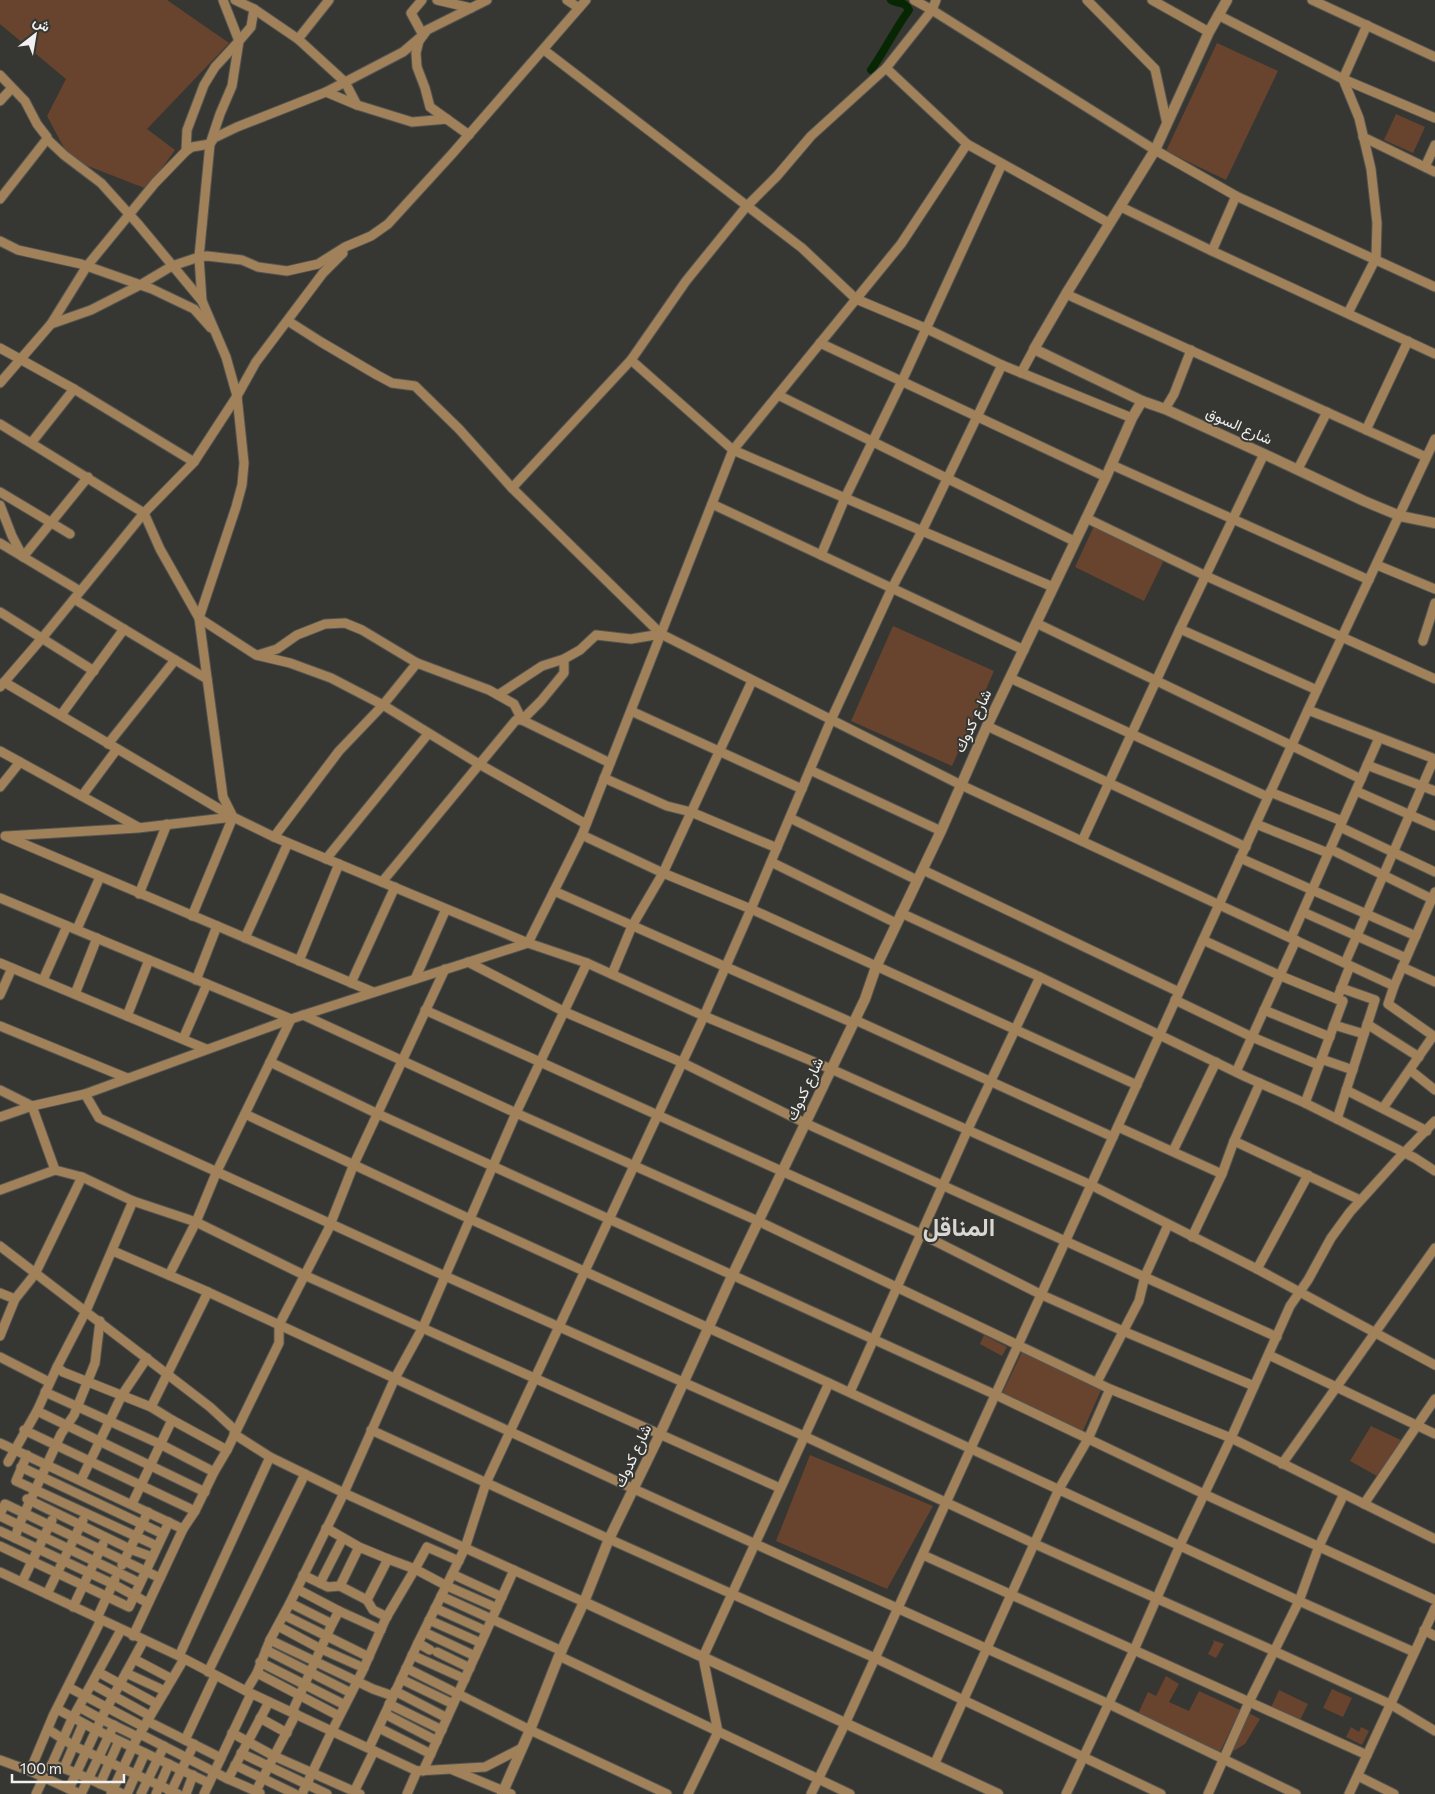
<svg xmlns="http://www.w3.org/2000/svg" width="1435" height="1794" viewBox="0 0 1435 1794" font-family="Commissioner,Vazirmatn,sans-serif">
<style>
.green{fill:#68442f}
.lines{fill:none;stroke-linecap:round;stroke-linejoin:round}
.canal{stroke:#072703;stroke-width:8}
.minor-casing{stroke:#545451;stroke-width:11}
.tertiary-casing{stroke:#545451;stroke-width:12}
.minor{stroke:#a08159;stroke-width:9}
.tertiary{stroke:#a08159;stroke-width:10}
.labels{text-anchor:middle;stroke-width:4;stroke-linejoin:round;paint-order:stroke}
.street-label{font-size:15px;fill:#f2f1ef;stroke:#363633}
.town-label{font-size:25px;font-weight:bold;fill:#d8d7d4;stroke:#363633}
</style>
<rect width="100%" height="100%" fill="#363633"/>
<!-- green -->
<g class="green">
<path d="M 0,0 L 167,0 L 229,43 L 147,129 L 175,150 L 147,189 L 70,159 L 47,116 L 66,79 L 0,24 Z"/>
<path d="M 1217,43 L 1278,71 L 1226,180 L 1166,151 Z"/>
<path d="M 1396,114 L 1425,127 L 1413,153 L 1384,140 Z"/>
<path d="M 1094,526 L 1164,560 L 1144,601 L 1075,567 Z"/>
<path d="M 893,626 L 994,671 L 952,766 L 851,721 Z"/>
<path d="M 984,1335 L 1007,1347 L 1002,1356 L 980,1344 Z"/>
<path d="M 1023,1350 L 1101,1390 L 1082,1433 L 1001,1396 Z"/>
<path d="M 1371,1426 L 1403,1441 L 1377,1476 L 1350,1461 Z"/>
<path d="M 810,1455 L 933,1506 L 887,1589 L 776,1541 Z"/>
<path d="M 1213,1640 L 1224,1644 L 1216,1658 L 1208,1654 L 1214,1642 Z"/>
<path d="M 1166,1676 L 1179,1684 L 1169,1702 L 1189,1711 L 1199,1691 L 1240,1710 L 1219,1754 L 1137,1716 L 1148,1692 L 1156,1696 Z"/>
<path d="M 1332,1689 L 1352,1698 L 1343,1717 L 1323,1708 Z"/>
<path d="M 1279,1690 L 1308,1704 L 1299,1722 L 1270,1710 Z"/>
<path d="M 1247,1712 L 1260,1719 L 1245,1744 L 1227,1755 Z"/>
<path d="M 1351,1727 L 1359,1732 L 1361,1727 L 1369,1731 L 1362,1745 L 1346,1737 Z"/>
</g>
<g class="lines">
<!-- canal -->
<path class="canal" d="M 871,70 C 885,50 895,29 909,10 C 904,0 898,5 891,0"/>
<defs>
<g id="minor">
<path d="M 223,0 L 239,41 L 215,67 L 204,85 L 187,130 L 186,151 L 192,147 L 210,144 L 214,138 L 237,127 L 326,92 L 357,105"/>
<path d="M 235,0 L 254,9 L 298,39 L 345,82 L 357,105 L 412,122 L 447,119"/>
<path d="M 437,0 L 471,8"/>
<path d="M 567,0 L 579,8"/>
<path d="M 914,0 L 932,10 L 936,0"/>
<path d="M 1087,0 L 1155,69 L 1167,124"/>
<path d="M 1152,0 L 1209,32"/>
<path d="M 1312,0 L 1435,57"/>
<path d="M 254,9 L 251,27 L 239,41 L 232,86 L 220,114 L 210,144 L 199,257 L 207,256 L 242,260 L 258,267 L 287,271 L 318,264 L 345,247 L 371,236 L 388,224 L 452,154 L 586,0"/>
<path d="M 1218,15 L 1343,79 L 1435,118"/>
<path d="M 298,39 L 329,0"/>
<path d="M 544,50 L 802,248 L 856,299 L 925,328 L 1002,365 L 1132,418"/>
<path d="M 886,68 L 967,144"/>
<path d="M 0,75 L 25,101 L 37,124 L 47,137 L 47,139 L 0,199"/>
<path d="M 326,92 L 403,52 L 423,35 L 411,13 L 422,0"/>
<path d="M 0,101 L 12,88"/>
<path d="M 469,135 L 430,107 L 425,88 L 417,67 L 416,53 L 419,41 L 427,30 L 487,0"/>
<path d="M 1363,137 L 1435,172"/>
<path d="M 47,139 L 64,155 L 101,183 L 138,224 L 202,301"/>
<path d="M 1425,167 L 1435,145"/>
<path d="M 1121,207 L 1212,251 L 1435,354"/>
<path d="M 0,241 L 18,250 L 81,264 L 152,289 L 194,309 L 211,328"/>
<path d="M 1212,251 L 1236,196"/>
<path d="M 1066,294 L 1426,457"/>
<path d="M 1348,313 L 1376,258 L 1377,223 L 1371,169 L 1359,118 L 1343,79 L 1367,25"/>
<path d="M 288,321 L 321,342 L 377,375 L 392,383 L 415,386 L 459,429 L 512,488 L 661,634 L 961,785 L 1394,986"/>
<path d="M 51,324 L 87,266 L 155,183 L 186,151"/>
<path d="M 820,343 L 1106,477"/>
<path d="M 0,348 L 74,389 L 194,462"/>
<path d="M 631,360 L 733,450 L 1053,587"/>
<path d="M 1021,373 L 1034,349"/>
<path d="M 0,383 L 51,324 L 91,310 L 140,285 L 172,266 L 199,257 L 202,301 L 226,357 L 237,396 L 244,463 L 242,485 L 236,507 L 199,618 L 223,797 L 233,817 L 192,916"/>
<path d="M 778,395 L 1074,541"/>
<path d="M 1165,409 L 1174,394 L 1191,350"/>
<path d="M 0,424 L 144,513 L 160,549 L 199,618 L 256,655 L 290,663 L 331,678 L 383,705 L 479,764 L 586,824"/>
<path d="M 1366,430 L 1408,341"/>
<path d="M 32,442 L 74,389"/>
<path d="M 1112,465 L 1369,580"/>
<path d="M 1298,469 L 1327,412"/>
<path d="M 512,488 L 631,360 L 686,281 L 746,207 L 777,176 L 811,136 L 886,68 L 932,10 L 1155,150 L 1236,196 L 1435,287"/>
<path d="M 0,492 L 70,534"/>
<path d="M 712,504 L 1024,650"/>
<path d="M 0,505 L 12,536 L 23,557 L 88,477"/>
<path d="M 1086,518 L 1206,576 L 1435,679"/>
<path d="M 0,543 L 80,591"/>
<path d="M 821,555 L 845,498 L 902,381 L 1002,164"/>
<path d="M 1377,565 L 1435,589"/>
<path d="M 74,599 L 207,679"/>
<path d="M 0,612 L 94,671"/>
<path d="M 1036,623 L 1361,779"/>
<path d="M 1180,629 L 1317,690"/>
<path d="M 1423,641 L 1435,603"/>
<path d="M 258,655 L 277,649 L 297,635 L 325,624 L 345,623 L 362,630 L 417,663 L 489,690 L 514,704 L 522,720 L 541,701 L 564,673 L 564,659"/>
<path d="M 1010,678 L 1268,797"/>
<path d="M 4,682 L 233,817 L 274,837 L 528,943 L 587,963 L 704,1016 L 831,1069 L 1091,1185 L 1257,1269 L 1435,1365"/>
<path d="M 0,687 L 43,637 L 144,513 L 194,462 L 237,396 L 256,362 L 323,273 L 343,253"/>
<path d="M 498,695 L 542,666 L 564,659 L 580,650 L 596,635 L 631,639 L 661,634"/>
<path d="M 1308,710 L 1435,759"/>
<path d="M 631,711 L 802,789"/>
<path d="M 61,715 L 124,629"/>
<path d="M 987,726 L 1246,847"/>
<path d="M 108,744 L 175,660"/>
<path d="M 0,751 L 138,827"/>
<path d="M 1367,765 L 1435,791"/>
<path d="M 810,770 L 941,831"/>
<path d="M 604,778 L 667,806 L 691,812 L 777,848"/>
<path d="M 0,787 L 20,762"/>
<path d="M 1356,791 L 1435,826"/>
<path d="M 1270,792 L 1342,821"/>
<path d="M 82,796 L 117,749"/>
<path d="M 790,818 L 917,880"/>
<path d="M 1256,824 L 1328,853"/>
<path d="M 1340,827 L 1435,872"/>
<path d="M 582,835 L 663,873 L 751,909 L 1137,1085"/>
<path d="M 5,836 L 373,992"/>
<path d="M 7,836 L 138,828 L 233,817"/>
<path d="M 274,837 L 339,751 L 383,705 L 417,663"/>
<path d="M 1082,841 L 1180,629 L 1264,454"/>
<path d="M 1330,849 L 1432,899"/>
<path d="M 1240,858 L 1416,936"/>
<path d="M 326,859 L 428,734"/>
<path d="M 771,862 L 896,923"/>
<path d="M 923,870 L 1179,992"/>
<path d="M 382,882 L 516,720 L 522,720 L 610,763"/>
<path d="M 554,891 L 853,1023"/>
<path d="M 1435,892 L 1394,986 L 1388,1004 L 1435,1037"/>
<path d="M 139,894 L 167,824"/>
<path d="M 0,898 L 291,1019 L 217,1171 L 196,1222 L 169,1275"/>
<path d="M 1303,912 L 1406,958"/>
<path d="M 901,913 L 1040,977 L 1246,1077 L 1305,1103 L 1415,1158 L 1435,1171"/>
<path d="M 77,929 L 100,877"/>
<path d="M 245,938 L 288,843"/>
<path d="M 1291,938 L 1379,738"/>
<path d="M 1203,940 L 1281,976 L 1337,999"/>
<path d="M 299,961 L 339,864"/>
<path d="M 468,962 L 565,1012 L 681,1062 L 805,1123 L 1277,1337"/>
<path d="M 0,963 L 206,1049"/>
<path d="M 1345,963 L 1434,759"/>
<path d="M 1402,967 L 1435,982"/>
<path d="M 612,974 L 632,926 L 663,873 L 752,681"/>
<path d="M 415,979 L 446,909"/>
<path d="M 43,980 L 67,926"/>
<path d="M 196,980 L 217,926"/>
<path d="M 351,983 L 395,887"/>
<path d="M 75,994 L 97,938"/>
<path d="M 0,995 L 12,968"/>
<path d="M 1175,1000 L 1252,1037 L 1319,1065"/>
<path d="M 425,1010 L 921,1234 L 1042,1295 L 1123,1331 L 1254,1386"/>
<path d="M 1264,1010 L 1330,1037"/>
<path d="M 303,1015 L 516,1113 L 758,1221 L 1110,1389 L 1231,1438 L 1435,1539"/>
<path d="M 127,1016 L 149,960"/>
<path d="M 855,1020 L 1113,1137"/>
<path d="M 1367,1024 L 1419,1057"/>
<path d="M 1334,1025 L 1364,1034"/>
<path d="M 0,1026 L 127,1078"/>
<path d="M 183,1039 L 207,984"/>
<path d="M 1321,1059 L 1353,1070"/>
<path d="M 270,1062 L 378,1114 L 996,1395 L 1204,1494 L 1435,1600"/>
<path d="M 1410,1070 L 1435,1090"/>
<path d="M 1236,1072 L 1296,940"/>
<path d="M 0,1090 L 32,1106 L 55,1170 L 82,1177 L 133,1201 L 196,1222 L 304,1275 L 780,1488"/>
<path d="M 1346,1090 L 1427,1131"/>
<path d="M 85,1094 L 99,1118 L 445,1276 L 804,1436 L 1035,1544 L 1274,1651 L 1390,1704 L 1435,1731"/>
<path d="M 1305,1103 L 1343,1001 L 1337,999 L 1350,966"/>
<path d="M 1383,1108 L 1433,1036"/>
<path d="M 245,1114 L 470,1219 L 829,1383 L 1299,1601 L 1414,1652"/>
<path d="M 0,1117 L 32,1106 L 85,1094 L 291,1019 L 528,943 L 582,835 L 733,450 L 901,244 L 967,144 L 1109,223"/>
<path d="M 1337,1119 L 1375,1000 L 1341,988"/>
<path d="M 1118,1127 L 1222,1174"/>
<path d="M 1234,1141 L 1360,1200"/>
<path d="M 1173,1151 L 1216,1062"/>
<path d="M 0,1190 L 55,1170"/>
<path d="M 133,1201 L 86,1311 L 57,1367 L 63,1372 L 151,1407 L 172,1420 L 227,1450"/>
<path d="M 1192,1237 L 1222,1174 L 1234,1141 L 1260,1083"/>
<path d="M 0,1246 L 210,1407 L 236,1431"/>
<path d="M 113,1251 L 208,1292 L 634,1489 L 1109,1704 L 1296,1794"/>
<path d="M 1257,1269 L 1308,1175"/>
<path d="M 0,1293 L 15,1299"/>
<path d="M 0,1336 L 15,1299 L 35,1274 L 82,1177"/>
<path d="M 1269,1355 L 1435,1434"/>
<path d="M 0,1357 L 49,1382"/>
<path d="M 1097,1382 L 1139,1301 L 1145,1276 L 1168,1225"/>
<path d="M 45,1392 L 160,1444 L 214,1472"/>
<path d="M 850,1392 L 968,1129 L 1040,977"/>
<path d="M 151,1407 L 208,1292"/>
<path d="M 37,1411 L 205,1492"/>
<path d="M 24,1430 L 195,1511"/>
<path d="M 371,1430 L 609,1539 L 875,1658 L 1161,1794"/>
<path d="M 234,1434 L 270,1457 L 344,1493 L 584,1602"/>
<path d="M 0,1443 L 183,1529"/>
<path d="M 27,1455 L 16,1481 L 157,1546"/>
<path d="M 8,1462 L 37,1411 L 57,1367"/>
<path d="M 1282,1464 L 1435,1248"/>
<path d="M 21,1467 L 163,1534"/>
<path d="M 81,1480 L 122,1395 L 147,1358"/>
<path d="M 27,1499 L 130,1549 L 152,1557"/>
<path d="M 132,1504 L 172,1420"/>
<path d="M 1364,1504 L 1435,1399"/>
<path d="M 0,1514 L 5,1504 L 160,1578"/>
<path d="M 0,1516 L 140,1583"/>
<path d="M 326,1528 L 359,1547 L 388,1559 L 367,1600 L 340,1586 L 359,1547"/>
<path d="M 0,1531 L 113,1584 L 148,1603"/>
<path d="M 15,1538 L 19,1525 L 61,1434 L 74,1415 L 95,1363 L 100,1321"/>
<path d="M 0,1546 L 129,1607 L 169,1522"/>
<path d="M 923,1555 L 1367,1755"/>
<path d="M 459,1561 L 427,1547 L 415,1569 L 447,1586 L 497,1608"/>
<path d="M 122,1565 L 148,1512"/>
<path d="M 0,1572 L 179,1656 L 246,1691 L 417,1771 L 485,1767 L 522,1748"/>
<path d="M 452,1574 L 502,1597"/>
<path d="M 303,1575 L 328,1587 L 340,1586"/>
<path d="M 22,1582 L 52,1520"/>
<path d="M 320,1583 L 343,1538"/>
<path d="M 297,1589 L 339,1611"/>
<path d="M 47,1594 L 83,1520"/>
<path d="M 441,1596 L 562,1651"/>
<path d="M 367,1600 L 373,1610 L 387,1617"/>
<path d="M 290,1603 L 332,1624 L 339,1611 L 381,1630"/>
<path d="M 73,1607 L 103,1544"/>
<path d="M 435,1608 L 486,1631"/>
<path d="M 284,1615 L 369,1657"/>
<path d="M 97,1618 L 115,1579"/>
<path d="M 429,1620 L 481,1643"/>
<path d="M 278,1626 L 319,1648 L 364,1668"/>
<path d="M 1424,1630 L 1435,1636"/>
<path d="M 424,1632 L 475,1656"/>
<path d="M 133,1636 L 183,1529 L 195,1511 L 214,1472 L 227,1450 L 279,1343 L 279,1325 L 328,1230 L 354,1164 L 445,969"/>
<path d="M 270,1640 L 373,1689 L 393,1696"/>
<path d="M 418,1643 L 430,1650"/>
<path d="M 266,1650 L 351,1693"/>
<path d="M 437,1652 L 470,1668"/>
<path d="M 412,1655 L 465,1679"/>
<path d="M 179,1656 L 270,1457"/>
<path d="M 559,1656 L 850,1794"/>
<path d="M 134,1659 L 172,1679"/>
<path d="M 260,1662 L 345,1705"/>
<path d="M 406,1668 L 530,1730 L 667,1794"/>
<path d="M 98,1672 L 157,1704"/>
<path d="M 208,1672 L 305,1474"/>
<path d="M 126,1673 L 165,1691"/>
<path d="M 257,1673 L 339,1716"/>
<path d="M 401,1679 L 453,1704"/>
<path d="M 92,1684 L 150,1716"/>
<path d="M 68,1687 L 144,1727"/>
<path d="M 246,1691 L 257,1673 L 270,1640 L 290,1603 L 343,1495 L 395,1378 L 423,1327 L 516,1113 L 587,963"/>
<path d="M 395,1691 L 447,1718"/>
<path d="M 389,1704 L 442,1730"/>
<path d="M 79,1707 L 101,1719 L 138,1737"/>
<path d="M 57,1709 L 96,1730 L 209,1783"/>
<path d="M 385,1714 L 437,1741"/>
<path d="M 260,1718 L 287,1733"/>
<path d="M 147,1721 L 221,1758"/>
<path d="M 379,1728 L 431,1754"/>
<path d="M 49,1730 L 74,1746 L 178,1794"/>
<path d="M 232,1733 L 274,1756 L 360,1794"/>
<path d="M 140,1734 L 228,1779"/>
<path d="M 185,1740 L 215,1676"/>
<path d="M 369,1748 L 418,1643 L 465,1548 L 486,1483 L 704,1016 L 751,909 L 831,720 L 892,588 L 922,531 L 1002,365"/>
<path d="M 241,1753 L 327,1794"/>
<path d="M 0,1760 L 30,1771"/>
<path d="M 52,1764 L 71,1721 L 121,1630"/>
<path d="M 235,1765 L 295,1794"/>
<path d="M 934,1765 L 1059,1489 L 1088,1439 L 1110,1389"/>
<path d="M 50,1767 L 52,1764 L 76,1773 L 123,1794"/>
<path d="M 64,1768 L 83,1724"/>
<path d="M 453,1770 L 511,1794"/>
<path d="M 423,1771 L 514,1570"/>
<path d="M 1358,1776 L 1394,1794"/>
<path d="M 100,1784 L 119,1741"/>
<path d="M 69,1789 L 104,1713 L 144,1640"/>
<path d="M 256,1791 L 296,1714 L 293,1710 L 332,1624"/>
<path d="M 260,1793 L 228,1779 L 269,1702"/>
<path d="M 36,1794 L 44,1777"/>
<path d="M 80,1794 L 30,1771 L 53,1716 L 101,1620"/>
<path d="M 81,1794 L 114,1725"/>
<path d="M 111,1794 L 136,1740 L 184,1659"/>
<path d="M 127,1794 L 145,1753"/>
<path d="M 141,1794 L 164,1746"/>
<path d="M 156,1794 L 169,1764"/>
<path d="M 170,1794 L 194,1744"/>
<path d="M 186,1794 L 193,1775"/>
<path d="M 204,1794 L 251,1694"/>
<path d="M 302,1794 L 332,1731 L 362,1672 L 386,1618 L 415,1569 L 388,1559"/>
<path d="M 353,1794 L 374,1751"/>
<path d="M 407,1794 L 417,1771"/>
<path d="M 688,1794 L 718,1732 L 703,1657 L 829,1383"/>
<path d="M 811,1794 L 845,1724 L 1317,690 L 1435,439"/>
<path d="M 1066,1794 L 1134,1650 L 1180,1545 L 1231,1438 L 1290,1306 L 1308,1280 L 1331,1238 L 1350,1212 L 1397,1160 L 1435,1121"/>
<path d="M 1208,1794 L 1249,1702 L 1299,1601 L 1319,1546 L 1344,1494"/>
<path d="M 1349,1794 L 1435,1608"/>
</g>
<g id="tertiary">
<path d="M 1227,0 L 1209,32 L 1155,150 L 1066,294 L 1034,349 L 1142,401 L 1165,409 L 1264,454 L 1364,501 L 1400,516 L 1435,523"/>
<path d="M 584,1602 L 998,1794"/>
<path d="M 502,1794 L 530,1730 L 559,1656 L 584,1602 L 609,1539 L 660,1434 L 732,1276 L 865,999 L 876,967 L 941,831 L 987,726 L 1106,477 L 1132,418 L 1142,401"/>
</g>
</defs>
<!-- minor casing -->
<use href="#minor" class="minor-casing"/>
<!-- tertiary casing -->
<use href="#tertiary" class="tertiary-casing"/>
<!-- minor -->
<use href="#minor" class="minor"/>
<!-- tertiary -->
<use href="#tertiary" class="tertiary"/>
</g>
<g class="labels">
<!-- street labels -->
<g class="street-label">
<text transform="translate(1239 426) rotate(24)" y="5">شارع السوق</text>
<text transform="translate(973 721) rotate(-65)" y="5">شارع كدوك</text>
<text transform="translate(805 1089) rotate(-65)" y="5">شارع كدوك</text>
<text transform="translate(633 1456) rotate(-65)" y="5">شارع كدوك</text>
</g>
<!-- town labels -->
<g class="town-label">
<text x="959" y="1236">المناقل</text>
</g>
</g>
<!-- north arrow -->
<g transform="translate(35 35) rotate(31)" stroke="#363633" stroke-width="4" paint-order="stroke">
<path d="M0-4L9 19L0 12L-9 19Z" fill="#f2f1ef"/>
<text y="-8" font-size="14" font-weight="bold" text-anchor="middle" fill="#f2f1ef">ش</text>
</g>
<!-- scale -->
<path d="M12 1774v8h112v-8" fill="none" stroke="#f2f1ef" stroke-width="2.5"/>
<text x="20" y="1774" font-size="15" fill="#f2f1ef" stroke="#363633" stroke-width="4" paint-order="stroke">100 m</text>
</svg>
